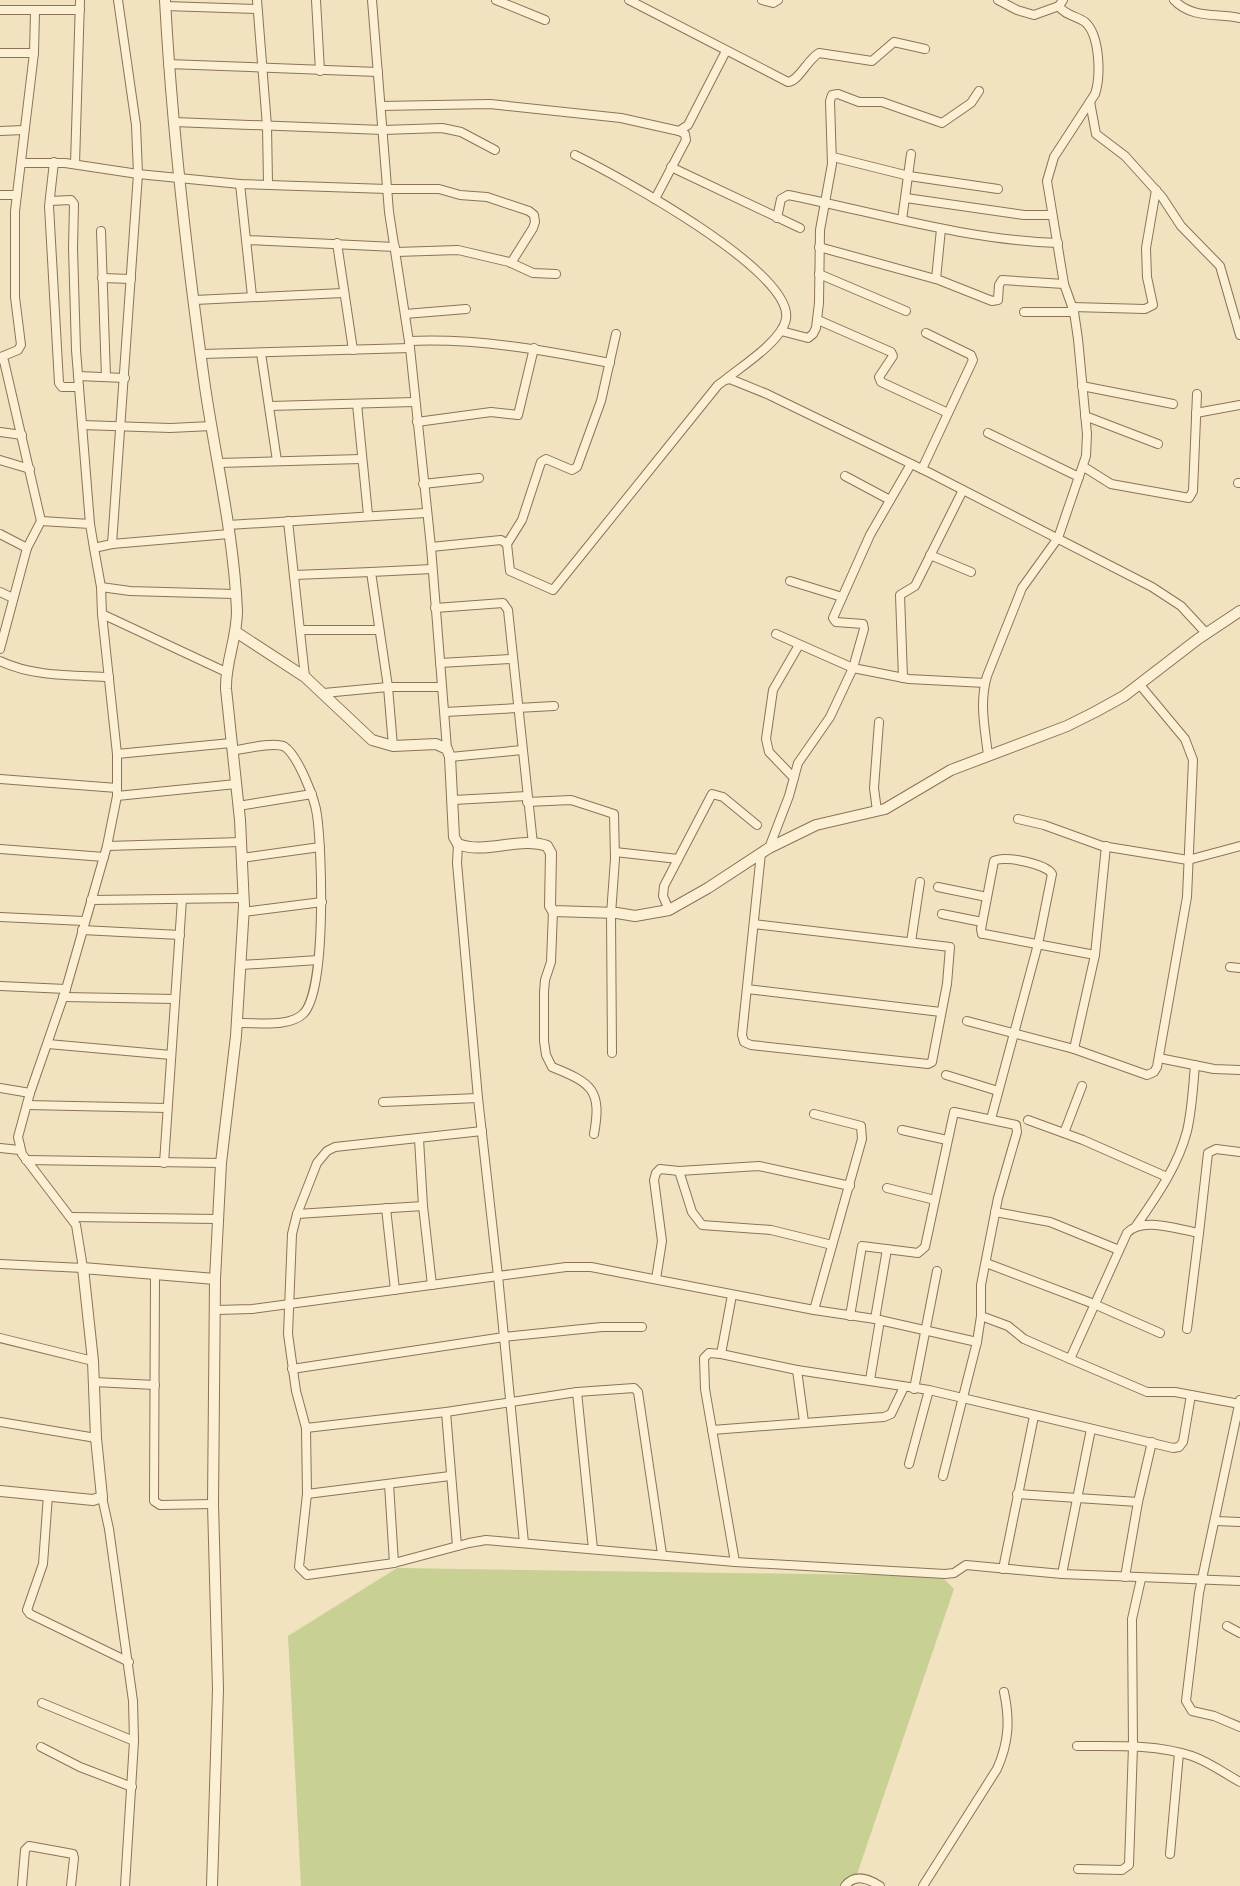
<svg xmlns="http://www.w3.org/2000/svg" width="1240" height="1886" viewBox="0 0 1240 1886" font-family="'Times New Roman',serif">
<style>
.green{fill:#c8d093}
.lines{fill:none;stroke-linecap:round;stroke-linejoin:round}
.minor-casing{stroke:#8c7357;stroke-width:10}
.tertiary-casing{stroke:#8c7357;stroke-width:12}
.minor{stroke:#fbf0d4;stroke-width:8}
.tertiary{stroke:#fbf0d4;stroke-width:10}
</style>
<rect width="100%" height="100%" fill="#f1e3c0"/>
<!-- green -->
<path class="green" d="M 397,1568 L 941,1576 L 954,1589 L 853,1886 L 301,1886 L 288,1636 Z"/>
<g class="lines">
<defs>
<g id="minor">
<path d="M 257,0 L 267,126 L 268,183"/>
<path d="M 316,0 L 320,71"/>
<path d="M 372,0 L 389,212 L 410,348 L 431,547 L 447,749"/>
<path d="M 496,0 L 545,20"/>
<path d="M 629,0 L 788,82 C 799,81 807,60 819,53 L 872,61 L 894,42 L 925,49"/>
<path d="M 762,0 L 773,3 L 778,0"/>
<path d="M 998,0 L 1017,10 L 1034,15 L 1059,6"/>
<path d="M 1174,0 C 1192,19 1217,13 1240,18"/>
<path d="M 165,6 L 257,9"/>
<path d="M 0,10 L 80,10"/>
<path d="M 0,53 L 34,53"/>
<path d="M 168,64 L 378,72"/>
<path d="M 1090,102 L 1096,134 L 1125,156 L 1162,197 L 1181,226 L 1220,266 L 1240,335"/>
<path d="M 381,106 L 490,104 L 621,118 L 679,131 L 688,125 L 726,51"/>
<path d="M 174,122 L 383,130 L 442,128 L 461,132 L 495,150"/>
<path d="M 0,131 L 24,130"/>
<path d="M 575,155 C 614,174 794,271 786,319 C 782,341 742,366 725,380"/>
<path d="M 833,157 L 909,176 L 998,189"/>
<path d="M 54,162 L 49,206 L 59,383 L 62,387 L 79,387"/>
<path d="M 21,163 L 65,163 L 138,174 L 240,184 L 387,189 L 439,189 L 460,195 L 487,197 L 529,211 L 534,215 L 535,222 L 533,228 L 511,263"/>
<path d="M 75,164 L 80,0"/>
<path d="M 671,167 L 800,228"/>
<path d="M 240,184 L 252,296"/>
<path d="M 0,195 L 17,195"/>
<path d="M 906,198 L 1024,215 L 1052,215"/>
<path d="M 655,199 L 686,140 L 685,134 L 679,131"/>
<path d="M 50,201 L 71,200 L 74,204 L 73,248 L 76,350 L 90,524"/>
<path d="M 777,218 L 781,199 L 788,195 C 878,213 966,240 1058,243"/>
<path d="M 902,220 L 911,154"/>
<path d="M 101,231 L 106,377"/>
<path d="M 247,240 L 395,247"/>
<path d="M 337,243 L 353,350"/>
<path d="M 819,247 L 939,280 L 992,301 L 998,300 L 999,285 L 1002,280 L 1064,284"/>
<path d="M 396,252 L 458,250 L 509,262 L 533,273 L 556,274"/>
<path d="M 819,274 L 906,311"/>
<path d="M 102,278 L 131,279"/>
<path d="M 936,279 L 941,229"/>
<path d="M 195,300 L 343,293"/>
<path d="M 1072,307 L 1145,309 L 1153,305 L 1147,277 L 1146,248 L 1156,190"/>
<path d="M 1024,312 L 1074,312"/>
<path d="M 405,314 L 466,309"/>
<path d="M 818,320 L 891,352 L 893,356 L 879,377 L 881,382 L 948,413"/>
<path d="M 781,331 L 808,338 L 813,334 L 816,328 L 819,303 L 820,230 L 832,164 L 830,101 L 832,95 L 838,94 L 859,102 L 882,102 L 942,123 L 971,103 L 979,91"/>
<path d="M 409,341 C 477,338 543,350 610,363"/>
<path d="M 261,353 L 277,461"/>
<path d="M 202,354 L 410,348"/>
<path d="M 0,357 L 4,361 L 41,521 L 27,548 L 0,649"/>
<path d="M 1,357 L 18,350 L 21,345 L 15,297 L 15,211 L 34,53 L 35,11"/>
<path d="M 78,376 L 125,378"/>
<path d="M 1082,386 L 1173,404"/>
<path d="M 357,404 L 368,515"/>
<path d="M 270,406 L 414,402"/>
<path d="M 1196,413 L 1240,405"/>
<path d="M 1085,416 L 1158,444"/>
<path d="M 417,422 L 491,412 L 518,415 L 534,348"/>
<path d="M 82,425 L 170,428 L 212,426"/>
<path d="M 0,432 L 22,435"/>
<path d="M 988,433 L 1079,477"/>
<path d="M 0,460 L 30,469"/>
<path d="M 218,463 L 361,459"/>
<path d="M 1084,467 L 1111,484 L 1189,498 L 1193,491 L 1197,394"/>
<path d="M 922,469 L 973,360 L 971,355 L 926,333"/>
<path d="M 845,476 L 890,500"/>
<path d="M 1238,483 L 1240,483"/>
<path d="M 423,484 L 479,478"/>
<path d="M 41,521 L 90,524 L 94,548"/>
<path d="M 288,521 L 305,677"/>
<path d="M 228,525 L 425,513"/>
<path d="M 0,534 L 27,548"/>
<path d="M 112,544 L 138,174 L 136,125 L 118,0"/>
<path d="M 507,544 L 522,520 L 541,462 L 546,459 L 572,470 L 577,467 L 601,401 L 616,334"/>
<path d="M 431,547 L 501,540 L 507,544 L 510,571 L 553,590 L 718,385 L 725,380 L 730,379 L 767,394 L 930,473 L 1152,587 L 1181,606 L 1206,633"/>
<path d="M 930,555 L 971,572"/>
<path d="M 294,575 L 371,572"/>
<path d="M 790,581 L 842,597"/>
<path d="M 101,587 L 130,591 L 234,594"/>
<path d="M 0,592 L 13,598"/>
<path d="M 435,608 L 503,603 L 508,610 L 533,844"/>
<path d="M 102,614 L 226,672"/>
<path d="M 300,630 L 379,630"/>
<path d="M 776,634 L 853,668 L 909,679 L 985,683"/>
<path d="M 0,661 C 34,677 72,675 109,677"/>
<path d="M 440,663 L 512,659"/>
<path d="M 903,678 L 900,595 L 915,586 L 963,490"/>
<path d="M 324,693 L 388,687 L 441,687"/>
<path d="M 445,712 L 554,706"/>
<path d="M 393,746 L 388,687 L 371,572 L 432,569"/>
<path d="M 232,751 C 244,749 275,741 285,747 C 298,756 315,799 317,815 C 322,850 327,991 303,1014 C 288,1028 256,1022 237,1023"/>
<path d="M 117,754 L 231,743"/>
<path d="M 988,755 C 985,729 979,703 987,676 L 1022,588 L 1058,538 L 1086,456 L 1087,434 L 1078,339 L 1074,312 L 1064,284 L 1047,181 L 1054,157 L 1095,94 C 1101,76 1100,35 1085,22 C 1077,16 1064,15 1059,6 L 1063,0"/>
<path d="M 450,757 L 522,750"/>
<path d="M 794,778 L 769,752 L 766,739 L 773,690 L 799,645"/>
<path d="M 0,779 L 117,788"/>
<path d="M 117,796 L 236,784"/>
<path d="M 453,800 L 527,796"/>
<path d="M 527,802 L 571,800 L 614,814 L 615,859 L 611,914 L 612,1053"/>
<path d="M 238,806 L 312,794"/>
<path d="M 877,811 L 874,788 L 879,722"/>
<path d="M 1018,819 L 1044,825 L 1102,846 L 1188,860 L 1240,846"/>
<path d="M 107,846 L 241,842"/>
<path d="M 769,848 L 789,796 L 798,763 L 830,717 L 853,668 L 864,629 L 863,624 L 836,622 L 833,618 L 870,535 L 911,464"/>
<path d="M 0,849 L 104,857"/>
<path d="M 615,852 L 678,859"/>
<path d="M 242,858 L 320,847"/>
<path d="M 938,887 L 987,897"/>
<path d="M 91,900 L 243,898"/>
<path d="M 669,910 L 663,896 L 664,886 L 712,794 L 723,797 L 757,825"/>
<path d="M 553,911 L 551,962 L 545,980 L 544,992 L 544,1041 L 546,1055 L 552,1067 C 592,1083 602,1090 594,1134"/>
<path d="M 243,912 L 322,902"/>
<path d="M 942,914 L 982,922"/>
<path d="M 0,917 L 84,921"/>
<path d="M 754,924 L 950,947 L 947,984 L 932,1062 L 928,1064 L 751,1045 L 744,1042 L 742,1035 L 761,853"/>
<path d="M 82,930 L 180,935"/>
<path d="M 911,942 L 920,882"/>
<path d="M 241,965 L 318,960"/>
<path d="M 1230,967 L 1240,968"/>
<path d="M 0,986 L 66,989"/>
<path d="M 747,989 L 941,1012"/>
<path d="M 63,997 L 175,999"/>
<path d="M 967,1021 L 1074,1049 L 1147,1075 L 1154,1072 L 1157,1067 L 1187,897 L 1193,760 L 1185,739 L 1140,685"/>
<path d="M 48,1044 L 171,1055"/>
<path d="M 1074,1049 L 1095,955 L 1106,846"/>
<path d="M 1159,1058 L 1214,1069 L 1240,1070"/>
<path d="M 946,1075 L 998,1091"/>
<path d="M 0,1088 L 30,1093"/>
<path d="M 383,1102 L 478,1098"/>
<path d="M 27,1105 L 167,1108"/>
<path d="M 991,1119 L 1038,944 L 1052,874 C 1046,864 1005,855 994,861 L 981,929 L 982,934 L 984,934 L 1095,955"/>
<path d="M 1028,1120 L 1083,1140 L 1167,1177"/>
<path d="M 902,1130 L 947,1140"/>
<path d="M 482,1131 L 335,1147 L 327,1151 L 317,1163 L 297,1214 L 292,1234 L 288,1334 L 296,1391 L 306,1428 L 307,1494 L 299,1567 L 307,1575 L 394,1563 L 469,1543 L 486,1540 L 735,1562 L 705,1389 L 704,1358 L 709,1353 L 721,1354 L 797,1370 L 929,1390 L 1173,1448 L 1179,1447 L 1183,1442 L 1191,1395"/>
<path d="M 1064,1133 L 1082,1086"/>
<path d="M 419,1139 L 423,1206 L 432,1285"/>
<path d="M 0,1148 L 20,1150"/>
<path d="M 26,1160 L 221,1163"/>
<path d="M 164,1163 L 182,899"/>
<path d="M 679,1171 L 692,1212 L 702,1225 L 771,1230 L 832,1245"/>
<path d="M 887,1188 L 935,1200"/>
<path d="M 386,1208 L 395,1290"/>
<path d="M 995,1212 L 1050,1222 L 1119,1250"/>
<path d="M 297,1214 L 423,1206"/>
<path d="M 71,1217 L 217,1219"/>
<path d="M 1136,1226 C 1156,1197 1178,1166 1187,1131 C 1192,1110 1193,1087 1195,1065"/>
<path d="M 986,1263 L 1094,1304 L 1160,1333"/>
<path d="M 0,1264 L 83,1268 L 76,1225 L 22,1154 L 18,1137 L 30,1093 L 66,989 L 107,846 L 117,796 L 117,754 L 102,614 L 101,587 L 94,548 L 112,544 L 229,534"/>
<path d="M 155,1275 L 154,1501 L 160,1505 L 213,1504"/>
<path d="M 656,1279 L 662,1241 L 654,1180 L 656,1173 L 660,1169 L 679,1171 L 759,1166 L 850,1186"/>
<path d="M 216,1310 L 252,1309 L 498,1276 L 478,1098 L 457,863 L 458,844"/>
<path d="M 814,1310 L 862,1139 L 861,1126 L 814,1114"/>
<path d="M 850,1316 L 862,1246 L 918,1253 L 925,1247 L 954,1112 L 1016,1125 L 1017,1132 L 998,1198 L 981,1285 L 981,1316 L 977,1342 L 943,1476"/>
<path d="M 981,1316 L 1008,1326 L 1024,1339 L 1070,1359 L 1127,1233 C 1142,1216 1179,1230 1199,1233 L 1208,1153 L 1216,1149 L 1240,1152"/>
<path d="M 875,1319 L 887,1249"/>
<path d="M 642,1327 L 602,1327 L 504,1337 L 498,1276 L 566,1267 L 591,1267 L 814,1310 L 875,1319 L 977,1342"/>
<path d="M 1187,1329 L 1199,1233"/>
<path d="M 0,1338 L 93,1361"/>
<path d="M 721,1354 L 732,1295"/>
<path d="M 1070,1359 L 1147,1392 L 1175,1392 L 1240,1404"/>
<path d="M 292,1369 L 504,1337 L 524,1543"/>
<path d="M 797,1370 L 804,1422"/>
<path d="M 870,1380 L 880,1320"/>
<path d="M 94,1382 L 155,1385"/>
<path d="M 914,1389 L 937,1271"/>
<path d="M 577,1392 L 593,1549"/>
<path d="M 1240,1400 L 1199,1593 L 1186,1701 L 1192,1711 L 1214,1716 L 1240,1727"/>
<path d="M 446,1412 L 457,1546"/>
<path d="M 0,1422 L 96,1438"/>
<path d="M 306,1428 L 446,1412 L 577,1392 L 634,1388 L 638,1392 L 662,1554"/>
<path d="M 712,1430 L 884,1417 L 891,1414 L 904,1387"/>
<path d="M 909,1464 L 929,1390"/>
<path d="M 389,1484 L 394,1563"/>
<path d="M 307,1494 L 450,1476"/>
<path d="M 1017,1494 L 1138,1502 L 1152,1442"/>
<path d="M 48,1495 L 43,1564 L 27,1610 L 30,1614 L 129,1662"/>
<path d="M 102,1497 L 109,1529 L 133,1701 L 134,1741 L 125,1886"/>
<path d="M 1216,1521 L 1240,1522"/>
<path d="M 735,1562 L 945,1574 L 954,1573 L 966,1565 L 1062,1574 L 1240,1581"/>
<path d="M 1003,1569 L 1034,1416"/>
<path d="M 1062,1574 L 1091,1429"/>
<path d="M 1125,1577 L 1138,1502"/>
<path d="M 1227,1626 L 1240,1633"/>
<path d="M 42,1703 L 134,1741"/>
<path d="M 1077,1746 C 1114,1746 1156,1744 1192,1756 C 1209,1762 1224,1773 1240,1782"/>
<path d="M 41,1747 L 80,1767 L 132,1787"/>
<path d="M 1170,1854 L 1179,1753"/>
<path d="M 1078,1869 L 1122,1870 L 1129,1865 L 1133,1746 L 1132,1619 L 1141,1579"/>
<path d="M 22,1886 L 25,1850 L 29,1846 L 73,1854 L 74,1858 L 71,1886"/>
<path d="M 845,1886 C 855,1873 869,1879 880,1886"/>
<path d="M 923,1886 L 997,1769 C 1009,1742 1010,1720 1004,1692"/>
</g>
<g id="tertiary">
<path d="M 165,0 C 172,130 187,259 205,387 C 216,461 234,536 237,611 C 237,639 225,663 226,689 L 240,820 L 244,906 L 236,1036 L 221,1163 L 215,1279 L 213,1504 L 218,1689 L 212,1886"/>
<path d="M 236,632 L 305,677 L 372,740 L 393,746 L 436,744 L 447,749 L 450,757 L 454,837 L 458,844 C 485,855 520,836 547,846 L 551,853 L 550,906 L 553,911 L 617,913 L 635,916 L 669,910 L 708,888 L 769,848 L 816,825 L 885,809 L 951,770 L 1067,726 L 1095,712 L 1124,696 L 1198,639 L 1240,611"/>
<path d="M 0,1491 L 93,1500 L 102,1497 L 96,1438 L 93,1361 L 83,1268 L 215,1279"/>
</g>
</defs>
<!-- minor casing -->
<use href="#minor" class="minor-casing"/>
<!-- tertiary casing -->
<use href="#tertiary" class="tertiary-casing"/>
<!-- minor -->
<use href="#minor" class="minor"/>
<!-- tertiary -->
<use href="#tertiary" class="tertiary"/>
</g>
</svg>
